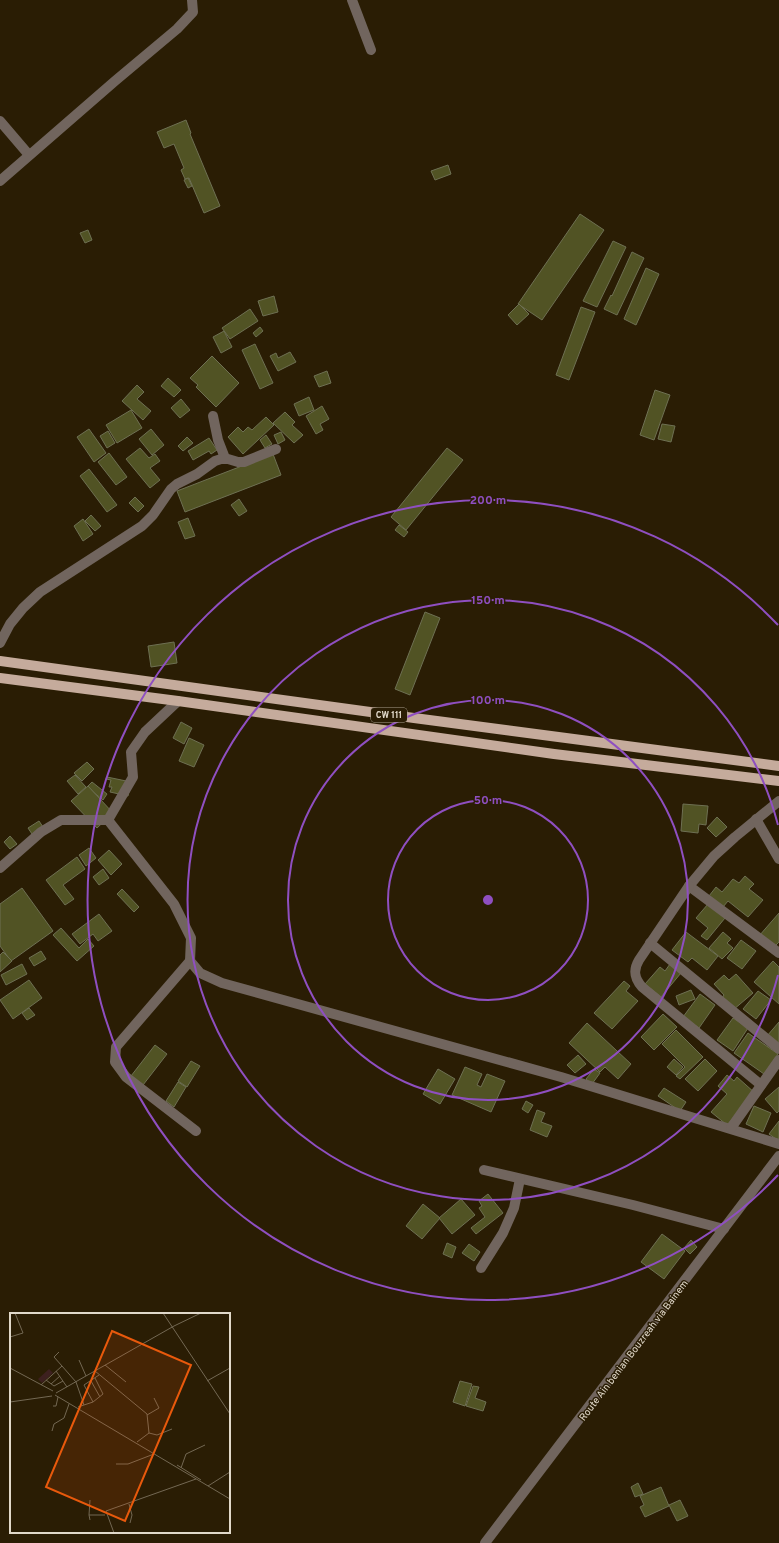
<svg xmlns="http://www.w3.org/2000/svg" width="779" height="1543" viewBox="0 0 779 1543" font-family="Overpass,sans-serif">
<style>
.building{fill:#515324;stroke:#6e7053}
.lines{fill:none;stroke-linecap:round;stroke-linejoin:round}
.minor{stroke:#71655e;stroke-width:10}
.major{stroke:#c5ab9c;stroke-width:10}
.ring{fill:none;stroke:#8f4fc1;stroke-width:2}
.labels{text-anchor:middle;stroke-width:3;stroke-linejoin:round;paint-order:stroke}
.shield{fill:#2a1d04;stroke:#aaa18f;stroke-width:1}
.shield-label{font-size:9px;font-weight:bold;fill:#e1d9ca}
.street-label{font-size:10px;fill:#e1d9ca;stroke:#2a1d04}
.inset-road{fill:none;stroke:#736853;stroke-width:1}
.view{fill:#e8590c;fill-opacity:0.15;stroke:#e8590c;stroke-width:2}
.inset-edge{fill:none;stroke:#e1d9ca;stroke-width:2}
.centre{fill:#8f4fc1;stroke:#2a1d04;stroke-width:2}
.ring-label{font-size:12px;text-anchor:middle;font-weight:bold;fill:#8f4fc1;stroke:#2a1d04;stroke-width:3;stroke-linejoin:round;paint-order:stroke}
</style>
<rect width="100%" height="100%" fill="#2a1d04"/>
<!-- building -->
<g class="building">
<path d="M 186,120 L 191,133 L 190,134 L 220,206 L 204,213 L 189,178 L 185,179 L 181,170 L 184,168 L 174,144 L 164,148 L 157,132 Z"/>
<path d="M 448,165 L 451,174 L 435,180 L 431,171 Z"/>
<path d="M 188,178 L 192,186 L 188,188 L 184,180 Z"/>
<path d="M 580,214 L 604,230 L 542,320 L 518,304 Z"/>
<path d="M 88,230 L 92,240 L 85,243 L 80,233 Z"/>
<path d="M 613,241 L 626,247 L 597,307 L 583,301 Z"/>
<path d="M 632,252 L 644,258 L 617,315 L 604,309 L 611,295 L 612,296 Z"/>
<path d="M 646,268 L 659,274 L 636,325 L 624,319 Z"/>
<path d="M 274,296 L 278,312 L 263,316 L 258,301 Z"/>
<path d="M 519,304 L 529,314 L 517,325 L 508,315 Z"/>
<path d="M 581,307 L 595,312 L 569,380 L 556,375 Z"/>
<path d="M 250,309 L 258,321 L 230,339 L 222,328 Z"/>
<path d="M 260,327 L 263,331 L 256,337 L 253,333 Z"/>
<path d="M 224,331 L 232,347 L 221,353 L 213,337 Z"/>
<path d="M 255,344 L 273,383 L 260,389 L 242,350 Z"/>
<path d="M 290,352 L 296,362 L 278,371 L 270,356 L 276,353 L 278,358 Z"/>
<path d="M 212,356 L 239,383 L 216,407 L 196,387 L 198,385 L 190,378 Z"/>
<path d="M 327,371 L 331,383 L 319,387 L 314,376 Z"/>
<path d="M 168,378 L 181,390 L 174,397 L 161,386 Z"/>
<path d="M 137,385 L 144,392 L 137,399 L 151,411 L 143,420 L 122,401 Z"/>
<path d="M 655,390 L 670,395 L 654,440 L 640,435 Z"/>
<path d="M 309,397 L 314,410 L 299,416 L 294,404 Z"/>
<path d="M 181,399 L 190,410 L 180,418 L 171,408 Z"/>
<path d="M 322,406 L 329,419 L 320,424 L 323,430 L 316,434 L 306,416 Z"/>
<path d="M 131,410 L 142,428 L 117,443 L 106,425 Z"/>
<path d="M 285,412 L 295,422 L 292,425 L 303,435 L 294,443 L 273,423 Z"/>
<path d="M 266,417 L 274,425 L 243,454 L 228,437 L 238,427 L 243,432 L 248,427 L 252,430 Z"/>
<path d="M 662,424 L 675,426 L 671,442 L 658,439 Z"/>
<path d="M 89,429 L 106,453 L 94,462 L 77,437 Z"/>
<path d="M 151,429 L 164,445 L 152,455 L 139,439 Z"/>
<path d="M 108,431 L 115,443 L 107,448 L 100,436 Z"/>
<path d="M 281,432 L 285,440 L 278,444 L 274,435 Z"/>
<path d="M 266,435 L 272,444 L 265,448 L 260,440 Z"/>
<path d="M 187,437 L 193,443 L 183,451 L 178,446 Z"/>
<path d="M 209,438 L 217,450 L 211,454 L 209,451 L 193,460 L 188,451 Z"/>
<path d="M 140,448 L 149,458 L 155,454 L 160,461 L 150,468 L 160,480 L 150,488 L 126,459 Z"/>
<path d="M 447,448 L 463,460 L 406,530 L 391,517 Z"/>
<path d="M 109,453 L 127,477 L 116,485 L 98,462 Z"/>
<path d="M 273,454 L 281,475 L 185,512 L 177,491 Z"/>
<path d="M 89,469 L 117,505 L 107,512 L 80,476 Z"/>
<path d="M 135,497 L 144,506 L 138,512 L 129,503 Z"/>
<path d="M 239,499 L 247,511 L 239,516 L 231,505 Z"/>
<path d="M 91,515 L 101,526 L 95,531 L 85,521 Z"/>
<path d="M 188,518 L 195,536 L 185,539 L 178,522 Z"/>
<path d="M 83,519 L 93,534 L 83,541 L 74,526 Z"/>
<path d="M 399,525 L 408,532 L 404,537 L 395,530 Z"/>
<path d="M 425,612 L 440,618 L 410,695 L 395,689 Z"/>
<path d="M 174,642 L 177,663 L 151,667 L 148,646 Z"/>
<path d="M 181,722 L 192,728 L 184,744 L 173,738 Z"/>
<path d="M 189,738 L 204,745 L 194,767 L 179,761 Z"/>
<path d="M 87,762 L 94,769 L 82,781 L 74,773 Z"/>
<path d="M 75,775 L 86,787 L 78,794 L 67,781 Z"/>
<path d="M 107,777 L 131,782 L 128,796 L 110,792 L 112,787 L 109,787 L 111,780 L 106,779 Z"/>
<path d="M 92,782 L 107,794 L 103,800 L 87,787 Z"/>
<path d="M 88,786 L 113,813 L 97,828 L 71,801 Z"/>
<path d="M 683,804 L 708,806 L 706,825 L 699,824 L 698,833 L 681,831 Z"/>
<path d="M 717,817 L 727,827 L 716,837 L 707,828 Z"/>
<path d="M 39,821 L 45,830 L 34,837 L 28,828 Z"/>
<path d="M 10,836 L 17,844 L 10,849 L 4,842 Z"/>
<path d="M 89,848 L 96,858 L 86,866 L 79,855 Z"/>
<path d="M 109,850 L 122,864 L 111,875 L 98,860 Z"/>
<path d="M 77,857 L 85,869 L 63,885 L 74,899 L 65,905 L 46,880 Z"/>
<path d="M 103,869 L 109,878 L 99,885 L 93,877 Z"/>
<path d="M 745,876 L 754,884 L 749,889 L 763,900 L 748,917 L 728,901 L 723,907 L 709,896 L 716,887 L 722,892 L 733,879 L 739,883 Z"/>
<path d="M 22,888 L 53,931 L 11,961 L 0,946 L 0,904 Z"/>
<path d="M 122,889 L 139,907 L 134,912 L 117,894 Z"/>
<path d="M 708,904 L 725,918 L 707,940 L 701,936 L 708,928 L 696,918 Z"/>
<path d="M 779,913 L 779,942 L 774,947 L 759,936 Z"/>
<path d="M 99,914 L 112,931 L 98,941 L 93,934 L 80,944 L 72,934 Z"/>
<path d="M 61,928 L 79,948 L 88,939 L 94,946 L 77,961 L 53,935 Z"/>
<path d="M 686,932 L 718,956 L 707,970 L 692,958 L 688,962 L 672,950 Z"/>
<path d="M 723,932 L 731,939 L 727,943 L 733,948 L 722,959 L 709,948 Z"/>
<path d="M 741,940 L 756,951 L 742,969 L 727,958 Z"/>
<path d="M 41,951 L 46,959 L 34,966 L 29,958 Z"/>
<path d="M 3,952 L 12,961 L 0,972 L 0,955 Z"/>
<path d="M 773,961 L 779,967 L 779,1004 L 754,982 Z"/>
<path d="M 22,964 L 27,974 L 6,985 L 1,975 Z"/>
<path d="M 670,964 L 681,973 L 661,997 L 645,984 L 660,967 L 665,971 Z"/>
<path d="M 736,974 L 753,993 L 733,1010 L 722,998 L 724,995 L 714,984 L 724,975 L 729,980 Z"/>
<path d="M 29,980 L 42,998 L 13,1019 L 0,1000 Z"/>
<path d="M 624,981 L 630,986 L 626,991 L 638,1001 L 612,1029 L 594,1013 Z"/>
<path d="M 691,990 L 695,999 L 679,1005 L 676,996 Z"/>
<path d="M 758,991 L 771,1000 L 756,1019 L 743,1009 Z"/>
<path d="M 700,994 L 715,1005 L 699,1028 L 683,1017 Z"/>
<path d="M 29,1008 L 35,1015 L 27,1020 L 22,1013 Z"/>
<path d="M 663,1014 L 677,1027 L 654,1050 L 641,1037 Z"/>
<path d="M 733,1018 L 748,1028 L 733,1051 L 717,1040 Z"/>
<path d="M 779,1022 L 779,1046 L 767,1036 Z"/>
<path d="M 587,1023 L 631,1064 L 618,1079 L 605,1067 L 600,1072 L 569,1043 Z"/>
<path d="M 676,1030 L 703,1057 L 680,1079 L 676,1076 L 685,1067 L 662,1044 Z"/>
<path d="M 748,1033 L 778,1054 L 764,1074 L 734,1053 Z"/>
<path d="M 155,1045 L 167,1054 L 143,1085 L 131,1076 Z"/>
<path d="M 578,1055 L 586,1064 L 575,1073 L 567,1065 Z"/>
<path d="M 674,1059 L 683,1067 L 676,1075 L 667,1067 Z"/>
<path d="M 705,1059 L 717,1071 L 698,1091 L 685,1079 Z"/>
<path d="M 191,1061 L 200,1066 L 187,1087 L 178,1081 Z"/>
<path d="M 465,1067 L 482,1074 L 477,1085 L 481,1087 L 487,1074 L 505,1081 L 491,1112 L 452,1095 Z"/>
<path d="M 438,1069 L 455,1079 L 440,1104 L 423,1094 Z"/>
<path d="M 594,1069 L 600,1073 L 592,1084 L 586,1079 Z"/>
<path d="M 727,1075 L 734,1081 L 737,1077 L 755,1093 L 727,1125 L 711,1112 L 727,1094 L 718,1086 Z"/>
<path d="M 178,1082 L 186,1087 L 174,1107 L 166,1101 Z"/>
<path d="M 779,1087 L 779,1111 L 777,1113 L 765,1099 Z"/>
<path d="M 664,1088 L 686,1102 L 680,1111 L 658,1096 Z"/>
<path d="M 526,1101 L 533,1105 L 528,1113 L 522,1109 Z"/>
<path d="M 754,1106 L 771,1113 L 763,1132 L 746,1124 Z"/>
<path d="M 537,1110 L 545,1113 L 541,1122 L 552,1126 L 547,1137 L 530,1130 Z"/>
<path d="M 779,1121 L 779,1141 L 769,1134 Z"/>
<path d="M 488,1194 L 503,1213 L 476,1234 L 471,1228 L 485,1217 L 479,1208 L 482,1206 L 479,1201 Z"/>
<path d="M 461,1199 L 475,1215 L 452,1234 L 439,1218 Z"/>
<path d="M 423,1204 L 440,1218 L 422,1239 L 406,1226 Z"/>
<path d="M 662,1234 L 685,1251 L 664,1279 L 641,1262 Z"/>
<path d="M 691,1240 L 697,1247 L 690,1254 L 684,1248 Z"/>
<path d="M 447,1243 L 456,1247 L 452,1258 L 443,1254 Z"/>
<path d="M 469,1244 L 480,1252 L 474,1261 L 462,1253 Z"/>
<path d="M 460,1381 L 472,1384 L 465,1406 L 453,1402 Z"/>
<path d="M 473,1386 L 479,1387 L 475,1398 L 486,1402 L 483,1411 L 466,1406 Z"/>
<path d="M 638,1483 L 643,1494 L 635,1497 L 631,1487 Z"/>
<path d="M 661,1487 L 669,1506 L 645,1517 L 640,1507 L 644,1505 L 640,1496 Z"/>
<path d="M 680,1500 L 688,1516 L 677,1521 L 669,1505 Z"/>
</g>
<g class="lines">
<!-- minor -->
<g class="minor">
<path d="M 352,0 L 371,50"/>
<path d="M 0,121 L 29,155"/>
<path d="M 0,181 L 115,81 L 177,29 L 193,12 L 192,0"/>
<path d="M 213,416 L 218,440 L 225,458"/>
<path d="M 0,643 L 10,624 L 23,608 L 40,592 L 142,526 L 153,515 L 171,489 L 177,484 L 197,474 L 215,461 L 221,459 L 228,459 L 238,462 L 244,462 L 276,449"/>
<path d="M 178,701 L 145,732 L 131,752 L 133,777 L 108,820 L 174,904 L 191,938 L 190,961 L 200,973 L 222,983 L 561,1077 L 779,1144"/>
<path d="M 779,801 L 735,837 L 714,856 L 689,886 L 779,953"/>
<path d="M 756,819 L 779,859"/>
<path d="M 0,868 L 41,832 L 61,820 L 108,820"/>
<path d="M 689,886 L 639,960 C 633,970 634,978 642,987 L 761,1085"/>
<path d="M 650,943 L 779,1049"/>
<path d="M 190,961 L 116,1047 L 115,1062 L 126,1077 L 196,1131"/>
<path d="M 731,1128 L 779,1060"/>
<path d="M 484,1170 L 633,1205 L 724,1229"/>
<path d="M 481,1268 L 503,1233 L 514,1208 L 520,1179"/>
<path d="M 485,1543 L 779,1156"/>
</g>
<!-- major -->
<g class="major">
<path d="M 0,661 L 414,718 L 779,766"/>
<path d="M 0,678 L 178,701 L 554,754 L 779,781"/>
</g>
</g>
<!-- distance rings -->
<g class="ring">
<circle cx="488" cy="900" r="100"/>
<circle cx="488" cy="900" r="200"/>
<path d="M778 975A300 300 0 1 1 778 825"/>
<path d="M778 1175A400 400 0 1 1 778 625"/>
</g>
<g class="labels">
<!-- shield labels -->
<rect class="shield" x="371" y="708" width="36" height="14" rx="3"/>
<g class="shield-label">
<text x="389" y="718">CW 111</text>
</g>
<!-- street labels -->
<g class="street-label">
<text transform="translate(633 1350) rotate(-53)" y="4">Route Ain benian Bouzreah via Bainem</text>
</g>
</g>
<!-- overview -->
<g transform="translate(10 1313)">
<rect width="220" height="220" fill="#2a1d04"/>
<path d="M 39,56 L 43,60 L 32,70 L 28,66 Z" fill="#3d201f"/>
<path class="inset-road" d="M 153,0 L 220,101M 0,24 L 13,20 L 5,0M 49,39 L 44,44 L 52,53M 69,47 L 76,63M 95,52 L 116,69M 0,55 L 43,78M 46,58 L 57,74M 85,58 L 137,101 L 139,120 L 127,129M 36,67 L 44,73 L 53,68M 81,68 L 90,84M 197,68 L 220,55M 41,71 L 50,63M 31,72 L 52,53 L 66,69 L 74,92M 46,80 L 164,13 L 191,0M 45,82 L 220,186M 0,89 L 42,83M 83,89 L 93,81 L 85,65M 43,93 L 46,93 L 48,84M 68,94 L 83,89 L 74,72 L 89,62M 137,102 L 149,95 L 144,85M 42,118 L 44,111 L 54,105 L 59,91M 139,120 L 147,122 L 162,116M 106,151 L 118,151 L 144,141M 167,152 L 191,167M 171,155 L 176,141 L 195,132M 198,173 L 220,159M 119,191 L 122,202 L 120,210M 79,202 L 80,187M 80,207 L 79,202 L 95,202M 104,220 L 96,198 L 186,166"/>
<path class="view" d="M 102,18 L 181,52 L 115,208 L 36,174 Z"/>
<rect width="220" height="220" class="inset-edge"/>
</g>
<circle cx="488" cy="900" r="6" class="centre"/>
<g class="ring-label">
<text x="488" y="504">200 m</text>
<text x="488" y="604">150 m</text>
<text x="488" y="704">100 m</text>
<text x="488" y="804">50 m</text>
</g>
</svg>
